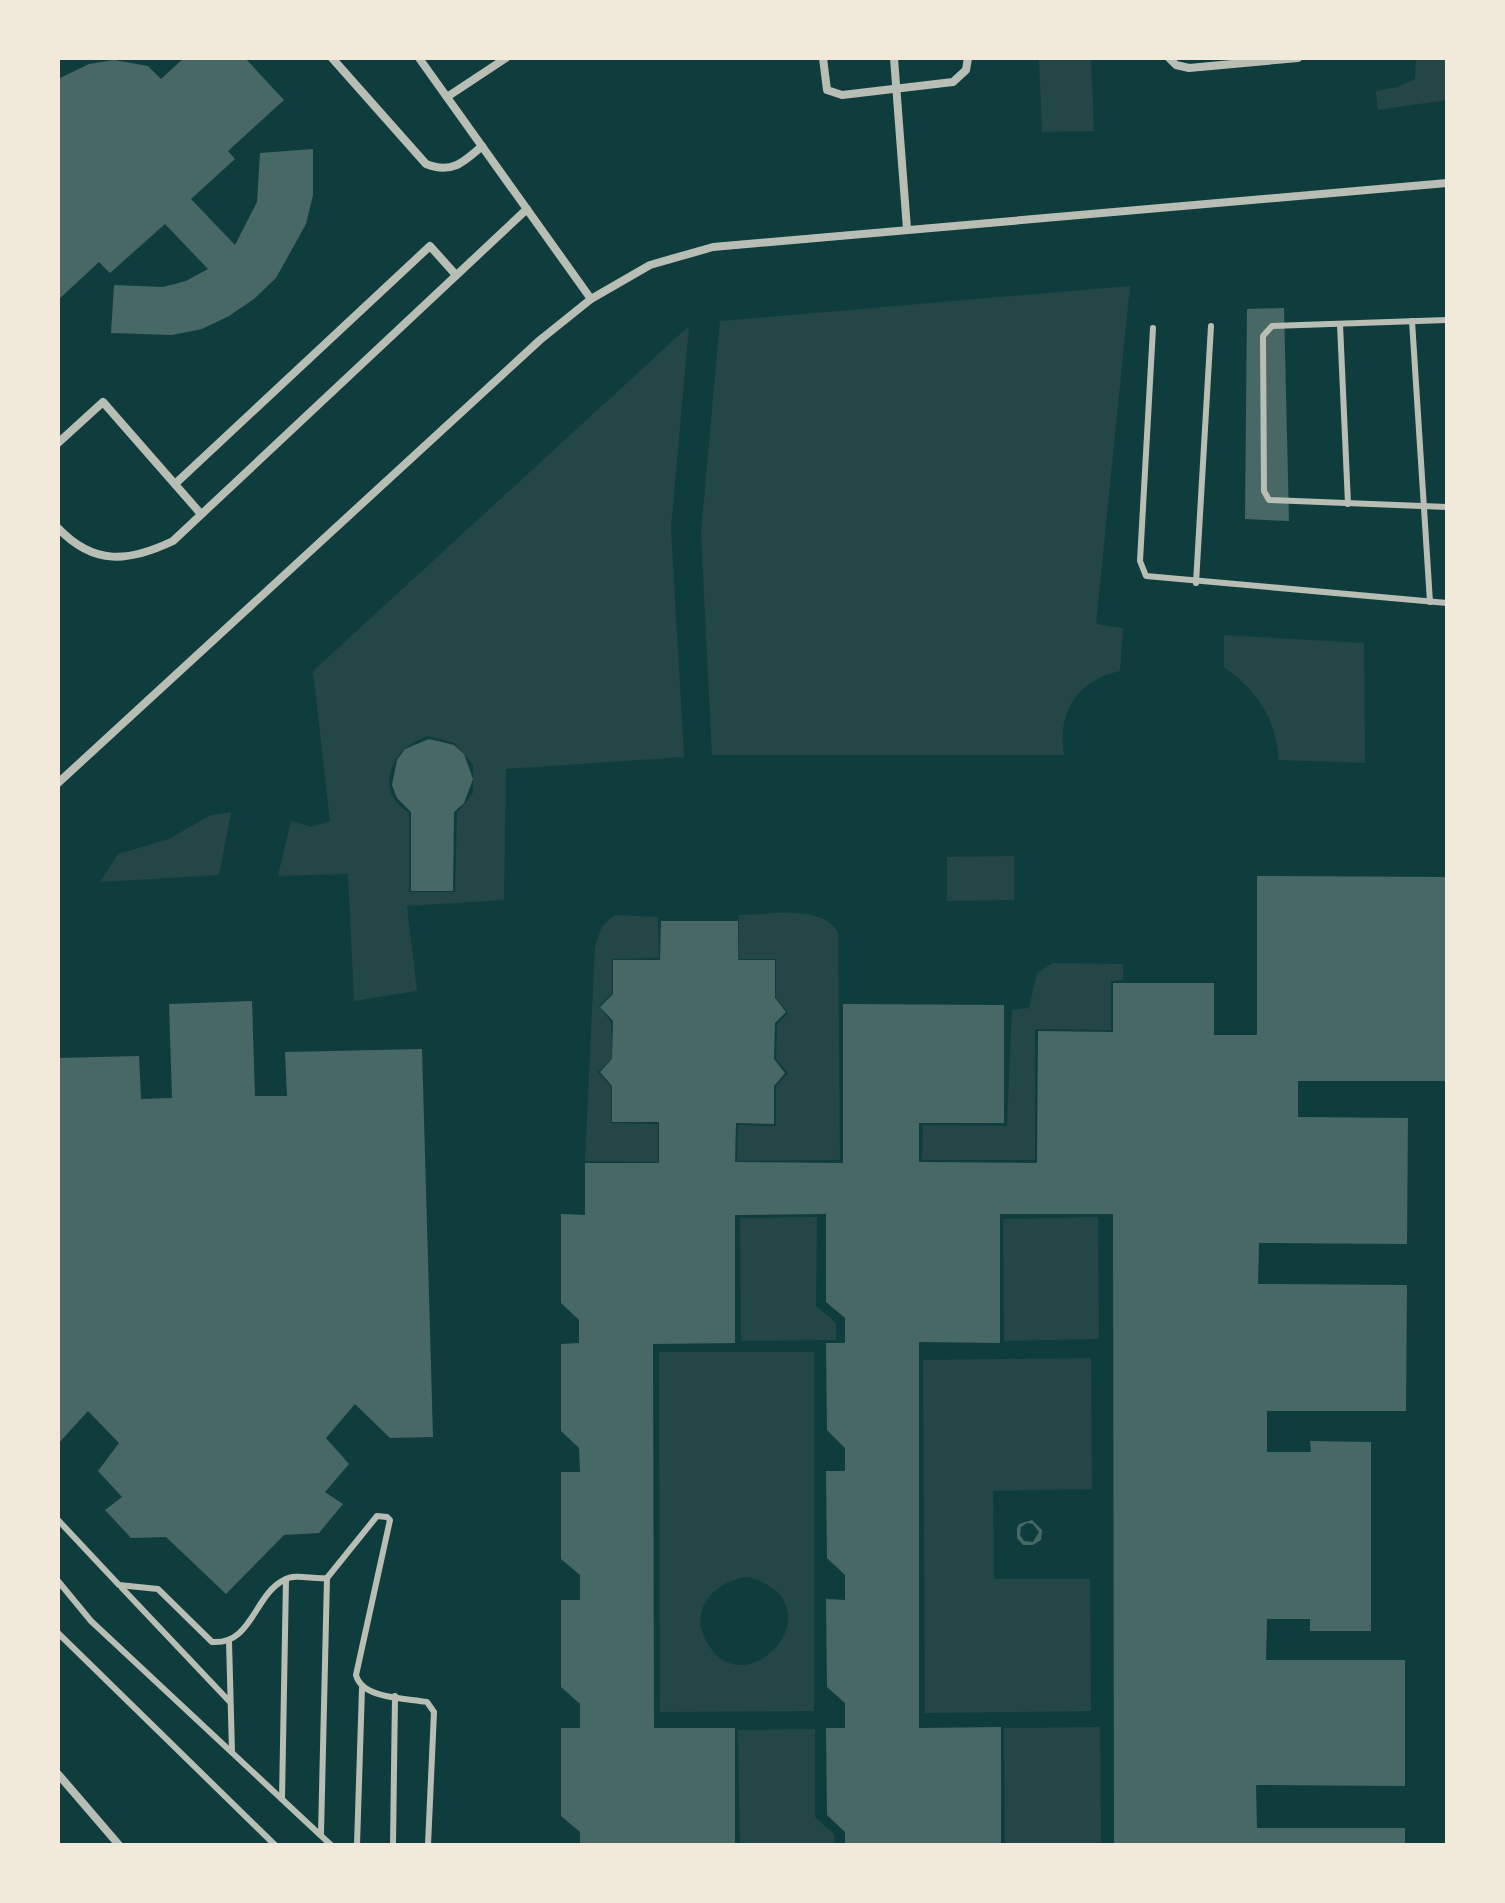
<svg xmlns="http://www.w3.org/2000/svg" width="1505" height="1903" viewBox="0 0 1505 1903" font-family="Helvetica,sans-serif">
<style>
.green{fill:#244646;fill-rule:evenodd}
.building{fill:#486865;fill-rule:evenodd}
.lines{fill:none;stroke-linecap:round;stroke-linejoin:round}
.service{stroke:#b8beb3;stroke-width:6}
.minor{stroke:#b8beb3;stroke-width:8}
</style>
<rect width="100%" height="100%" fill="#0f3d3e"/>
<!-- green -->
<g class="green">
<path d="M 1039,58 L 1091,58 L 1094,131 L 1042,132 Z"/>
<path d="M 1416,58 L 1447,58 L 1447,100 L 1378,110 L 1376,91 L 1398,87 L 1415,79 Z"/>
<path d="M 1130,286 L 1096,624 L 1123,628 L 1120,671 C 1077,680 1057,713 1064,755 L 712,755 L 701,533 L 720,321 Z"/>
<path d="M 689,326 L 671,528 L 684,757 L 506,769 L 504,900 L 407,906 L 417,991 L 354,1001 L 348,874 L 278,876 L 291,821 L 312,827 L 330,821 L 313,671 ZM 428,736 L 455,743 L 473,765 L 473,793 L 457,813 L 455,892 L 409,892 L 409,813 C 371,790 393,746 428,736 Z"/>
<path d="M 1224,635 L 1364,643 L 1365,763 L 1279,760 C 1276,719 1257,690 1224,667 Z"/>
<path d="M 231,812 L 219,875 L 100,882 L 118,854 L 169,839 L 211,815 Z"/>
<path d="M 1014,856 L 1014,900 L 947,901 L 947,857 Z"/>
<path d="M 615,915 L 658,917 L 659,958 L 612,959 L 612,993 L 599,1006 L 611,1022 L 612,1059 L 598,1072 L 611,1087 L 611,1123 L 658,1124 L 658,1162 L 585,1161 L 595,947 L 602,926 Z"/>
<path d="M 739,915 C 768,915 823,903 838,933 L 840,1160 L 737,1161 L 738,1125 L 776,1126 L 776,1086 L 788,1073 L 776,1059 L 777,1024 L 788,1013 L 776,998 L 776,959 L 738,959 Z"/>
<path d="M 1053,963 L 1123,964 L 1123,980 L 1111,981 L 1111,1030 L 1035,1029 L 1035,1160 L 922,1160 L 923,1125 L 1007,1126 L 1012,1010 L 1029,1008 L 1037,973 Z"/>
<path d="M 817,1217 L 816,1306 L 836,1323 L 836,1340 L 741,1341 L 740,1218 Z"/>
<path d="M 1098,1217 L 1099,1339 L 1004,1341 L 1003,1219 Z"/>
<path d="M 659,1352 L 814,1352 L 814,1711 L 660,1712 ZM 748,1577 C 843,1603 745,1713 706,1641 C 688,1609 716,1580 748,1577 Z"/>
<path d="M 1091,1358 L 1092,1489 L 993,1491 L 994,1579 L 1090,1579 L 1091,1711 L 925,1713 L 923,1360 Z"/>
<path d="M 1100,1727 L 1101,1845 L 1005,1845 L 1004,1728 Z"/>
<path d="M 815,1729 L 815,1817 L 834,1834 L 834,1845 L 740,1845 L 738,1730 Z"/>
</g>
<!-- building -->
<g class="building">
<path d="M 184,58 L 245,58 L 284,100 L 228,151 L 235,159 L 191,199 L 235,245 L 257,202 L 260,153 L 313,149 L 313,195 L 306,224 L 276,278 L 254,299 L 229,316 L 202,329 L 172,335 L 111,333 L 114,285 L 163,287 L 186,281 L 208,269 L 165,224 L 110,273 L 99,262 L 58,300 L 58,79 L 89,64 L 114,60 L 148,66 L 161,79 Z"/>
<path d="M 1284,308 L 1289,521 L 1245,519 L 1247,309 Z"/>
<path d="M 429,739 L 454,745 L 464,754 L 473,779 L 464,803 L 454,812 L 453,891 L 411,891 L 411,812 L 397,798 L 392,785 L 397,760 L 405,749 Z"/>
<path d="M 1257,876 L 1447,877 L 1447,1081 L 1298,1081 L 1298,1117 L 1408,1118 L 1407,1244 L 1259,1243 L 1258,1284 L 1407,1285 L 1406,1411 L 1267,1411 L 1267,1452 L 1311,1452 L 1310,1441 L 1371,1442 L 1371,1631 L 1310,1631 L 1310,1619 L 1267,1619 L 1266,1660 L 1405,1660 L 1405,1786 L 1256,1785 L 1257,1828 L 1405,1828 L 1405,1845 L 1114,1845 L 1113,1214 L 1000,1214 L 1000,1343 L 919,1342 L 919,1728 L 1001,1727 L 1001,1845 L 845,1845 L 845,1832 L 827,1815 L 826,1728 L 845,1728 L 845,1703 L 827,1687 L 826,1599 L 845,1600 L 845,1575 L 827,1558 L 826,1471 L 845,1471 L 845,1448 L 827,1430 L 826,1343 L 845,1343 L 845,1318 L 826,1302 L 826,1214 L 735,1215 L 735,1343 L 653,1344 L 654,1728 L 735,1728 L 735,1845 L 580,1845 L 580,1832 L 561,1816 L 561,1728 L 580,1728 L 580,1704 L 561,1687 L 561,1600 L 580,1600 L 580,1575 L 561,1559 L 561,1472 L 580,1472 L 579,1448 L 561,1431 L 561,1344 L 579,1343 L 579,1320 L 561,1303 L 561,1214 L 585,1215 L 585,1163 L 659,1163 L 659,1122 L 612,1122 L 612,1086 L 600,1072 L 612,1059 L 613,1021 L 600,1007 L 613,994 L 613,960 L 660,960 L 661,921 L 738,921 L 738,960 L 775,960 L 775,998 L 786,1012 L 775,1023 L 774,1059 L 785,1073 L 774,1086 L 774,1124 L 736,1123 L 735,1162 L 843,1163 L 843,1004 L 1004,1005 L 1004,1123 L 919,1123 L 919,1162 L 1037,1163 L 1038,1031 L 1113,1032 L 1113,983 L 1214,983 L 1214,1035 L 1257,1035 Z"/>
<path d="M 252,1001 L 255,1096 L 287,1096 L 285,1052 L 422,1049 L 433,1437 L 390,1438 L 355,1404 L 326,1438 L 349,1464 L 325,1492 L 343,1504 L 319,1533 L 284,1535 L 226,1594 L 166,1537 L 131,1538 L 105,1510 L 122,1497 L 98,1471 L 119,1443 L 88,1411 L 58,1444 L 58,1058 L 139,1056 L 141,1099 L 172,1098 L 169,1004 Z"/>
<path d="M 1032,1520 L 1042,1530 L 1041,1540 L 1033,1545 L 1023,1545 L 1017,1538 L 1017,1528 L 1019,1524 ZM 1027,1523 L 1033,1524 L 1039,1532 L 1033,1542 L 1024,1541 L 1020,1535 L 1021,1527 Z"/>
</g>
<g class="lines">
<!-- service -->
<g class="service">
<path d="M 1447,320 L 1272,326 L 1263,336 L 1264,491 L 1269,500 L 1447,507"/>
<path d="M 1412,321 L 1430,602"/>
<path d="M 1340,324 L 1348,504"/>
<path d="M 1153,328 L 1140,561 L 1146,576 L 1447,603"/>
<path d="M 1196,583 L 1211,326"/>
<path d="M 58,1520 L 119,1585 L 158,1589 L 212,1642 C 252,1645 254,1595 284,1580 C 296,1573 313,1580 327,1578 L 377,1516 L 387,1517 L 390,1520 L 356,1675 C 362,1699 405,1698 427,1702 L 434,1712 L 428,1845"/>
<path d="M 58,1581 L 91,1621 L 331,1845"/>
<path d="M 122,1588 L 229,1701"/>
<path d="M 58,1633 L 275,1845"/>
<path d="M 229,1641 L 232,1752"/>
<path d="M 282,1799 L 286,1579"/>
<path d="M 321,1834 L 327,1578"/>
<path d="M 357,1845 L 362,1688"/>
<path d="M 393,1845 L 395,1696"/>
</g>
<!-- minor -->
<g class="minor">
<path d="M 332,58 L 426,164 C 451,174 463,163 482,146"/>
<path d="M 419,58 L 591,299"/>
<path d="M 823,58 L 827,90 L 842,95 L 953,82 L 966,70 L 968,58"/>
<path d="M 894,58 L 907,229"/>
<path d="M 1169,58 L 1176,65 L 1189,68 L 1298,58"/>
<path d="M 447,97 L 506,58"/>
<path d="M 58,443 L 103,402 L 201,514"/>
<path d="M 175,484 L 430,246 L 456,275"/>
<path d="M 58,528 C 94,566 129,562 173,541 L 527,209"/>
<path d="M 58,783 L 540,340 L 591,299 L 650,265 L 713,247 L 1447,183"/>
<path d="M 58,1774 L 119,1845"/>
</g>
</g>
<!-- border -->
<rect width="1505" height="1903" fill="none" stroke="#f1e9da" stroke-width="120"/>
</svg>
